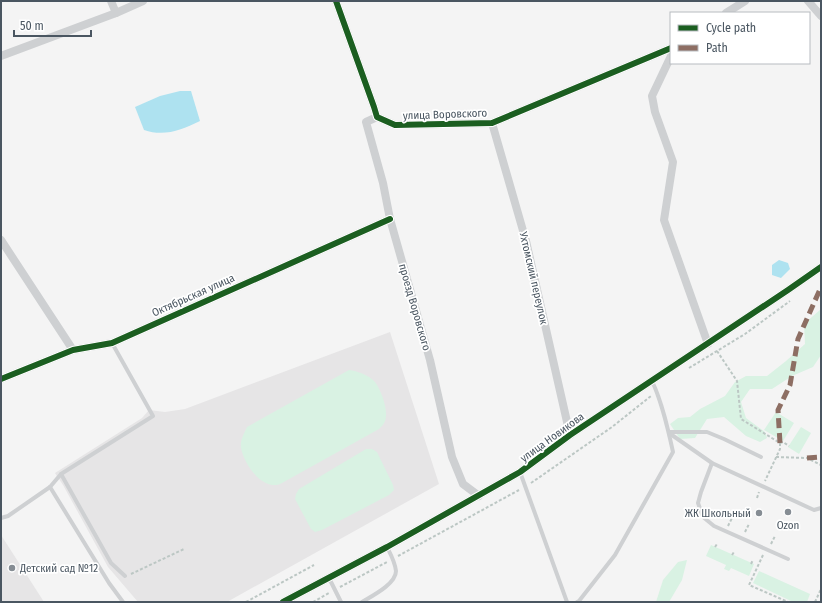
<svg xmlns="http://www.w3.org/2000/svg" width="822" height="603" viewBox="0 0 822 603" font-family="'Fira Sans Condensed',sans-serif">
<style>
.education{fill:#e6e5e6}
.green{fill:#d9f2e3}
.water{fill:#aee2f0}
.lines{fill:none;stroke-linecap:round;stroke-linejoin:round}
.path{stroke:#bcc7c4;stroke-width:2;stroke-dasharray:3 2;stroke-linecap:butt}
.service{stroke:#ced0d2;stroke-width:4}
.minor{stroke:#ced0d2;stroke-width:8}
.quiet{stroke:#8d6e63;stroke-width:5;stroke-dasharray:10 5;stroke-linecap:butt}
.cycleway-casing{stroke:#fff;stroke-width:8}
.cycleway{stroke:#1b5e20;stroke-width:6}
.poi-dot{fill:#868d94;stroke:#fff;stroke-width:1.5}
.labels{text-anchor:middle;stroke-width:3.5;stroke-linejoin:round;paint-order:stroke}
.street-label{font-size:11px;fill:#4a5661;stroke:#fff}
.poi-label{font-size:11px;fill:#4a5661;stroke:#fff;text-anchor:end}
</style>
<rect width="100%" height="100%" fill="#f4f4f4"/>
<!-- education -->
<g class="education">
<path d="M 390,332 L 439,484 L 227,602 L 138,602 L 108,567 L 63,485 L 55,473 L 142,418 L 149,410 L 165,412 L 185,409 Z"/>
<path d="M 1,535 L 44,602 L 1,602 Z"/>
</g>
<!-- green -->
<g class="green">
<path d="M 821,309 L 821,355 L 813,367 L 792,376 L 772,389 L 750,389 L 741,402 L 746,418 L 765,432 L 767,438 L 760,442 L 746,436 L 724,417 L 707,419 L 695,438 L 680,439 L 670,424 L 678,418 L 690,417 L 700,409 L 725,396 L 735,382 L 746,376 L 767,376 L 786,361 L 805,344 L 804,324 Z"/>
<path d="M 349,370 C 357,371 369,375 375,382 C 381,390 389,411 385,421 C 384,424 381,427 379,429 L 282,483 C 280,484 278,485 276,485 C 259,486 244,463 241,448 C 240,440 244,434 247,427 Z"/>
<path d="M 776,412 L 794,423 L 783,441 L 764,430 Z"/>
<path d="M 801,427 L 811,433 L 799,454 L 788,447 Z"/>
<path d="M 366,449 L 372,449 L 377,452 L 393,485 L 394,490 L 389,495 L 322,530 L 315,532 L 311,529 L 295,499 L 296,494 L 299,489 Z"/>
<path d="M 711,545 L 754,564 L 749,576 L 731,568 L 729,571 L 724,569 L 726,565 L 706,556 Z"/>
<path d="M 687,560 L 682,580 L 669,602 L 656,602 L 663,580 L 678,562 Z"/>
<path d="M 759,571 L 810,594 L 807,602 L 793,602 L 753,583 Z"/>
</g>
<!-- water -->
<g class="water">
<path d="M 180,91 L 191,91 L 200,121 C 182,130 164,137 144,130 L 135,107 L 160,96 Z"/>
<path d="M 779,260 L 788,263 L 790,269 L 781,278 L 772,275 L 772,265 Z"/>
</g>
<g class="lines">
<!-- path -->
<g class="path">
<path d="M 717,351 L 737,381 L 741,419 L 780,443 L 780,449 L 765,481"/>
<path d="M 689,368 L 745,334 L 790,301"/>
<path d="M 780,443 L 783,442 L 789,446"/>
<path d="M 776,457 L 807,458 L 821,465"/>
<path d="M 531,483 L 612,427 L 651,396"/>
<path d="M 757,498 L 759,492"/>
<path d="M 728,526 L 732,518"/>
<path d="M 745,532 L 749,524"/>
<path d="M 771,544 L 775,536"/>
<path d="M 715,547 L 717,544"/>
<path d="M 732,555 L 734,552"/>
<path d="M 763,555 L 749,585 L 788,602"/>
<path d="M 398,556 L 519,490"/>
<path d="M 751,564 L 753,560"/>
<path d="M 131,574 L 184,549"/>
<path d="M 340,587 L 387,562"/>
<path d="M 246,602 L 314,565"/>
<path d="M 313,602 L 329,593"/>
<path d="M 815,602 L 821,589"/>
</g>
<!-- service -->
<g class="service">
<path d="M 669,432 L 707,432 L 724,439 L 761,457"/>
<path d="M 669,433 L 712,463 L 814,510 L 821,508"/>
<path d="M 712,463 L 701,492 L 698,503 L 703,517 L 714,526 L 788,559"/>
<path d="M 520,472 L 567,602"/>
<path d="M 61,474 L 111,563 L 125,576"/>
<path d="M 50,487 L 109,583 L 123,602"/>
<path d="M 1,518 L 8,516 L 50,487 L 61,474 L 153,416 L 112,343"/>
<path d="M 329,578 L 341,602"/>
<path d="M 362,602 C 372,596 396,584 396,571 C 395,562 391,555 387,547"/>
<path d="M 577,602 L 579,601 L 615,555 L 673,452 C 668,429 662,402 652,381"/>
</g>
<!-- minor -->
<g class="minor">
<path d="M 111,1 L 116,13"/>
<path d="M 336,1 L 374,107 L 377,117 L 395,125 L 492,123 L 671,48"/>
<path d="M 808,1 L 821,16"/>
<path d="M 726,13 L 745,1"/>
<path d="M 1,56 L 116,13 L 143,1"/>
<path d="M 671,56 L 652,96 L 655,112 L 673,162 L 664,220 L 708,344"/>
<path d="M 377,117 L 366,122 L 383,183 L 390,219 L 430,360 L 452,457 L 463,484 L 479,496"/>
<path d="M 492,123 L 526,241 L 570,435"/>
<path d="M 1,240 L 73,350"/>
<path d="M 1,379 L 73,350 L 112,343 L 390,219"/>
<path d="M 283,602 L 387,547 L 520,472 L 570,435 L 788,290 L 821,267"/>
</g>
<!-- quiet -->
<g class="quiet">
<path d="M 780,443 L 778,410 L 790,385 L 798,339 L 821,287"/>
<path d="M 807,458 L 821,457"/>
</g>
<defs>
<g id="cycleway">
<path d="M 336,1 L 374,107 L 377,117 L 395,125 L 492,123 L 671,48"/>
<path d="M 1,379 L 73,350 L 112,343 L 390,219"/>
<path d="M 283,602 L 387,547 L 520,472 L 570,435 L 788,290 L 821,267"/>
</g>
</defs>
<!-- cycleway casing -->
<use href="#cycleway" class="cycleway-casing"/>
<!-- cycleway -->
<use href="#cycleway" class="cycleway"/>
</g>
<!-- markers -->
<g class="poi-dot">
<circle cx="788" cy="512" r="4"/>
<circle cx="759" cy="513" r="4"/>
<circle cx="12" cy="568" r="4"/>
</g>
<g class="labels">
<!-- street labels -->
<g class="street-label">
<text transform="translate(445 114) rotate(-2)" y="4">улица Воровского</text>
<text transform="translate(534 278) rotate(77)" y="4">Ухтомский переулок</text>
<text transform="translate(193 295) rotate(-24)" y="4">Октябрьская улица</text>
<text transform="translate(415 307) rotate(74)" y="4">проезд Воровского</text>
<text transform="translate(552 437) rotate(-36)" y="4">улица Новикова</text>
</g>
<!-- poi labels -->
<g class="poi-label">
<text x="751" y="517">ЖК Школьный</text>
<text x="788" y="529" text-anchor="middle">Ozon</text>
<text x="20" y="572" text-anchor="start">Детский сад №12</text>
</g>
</g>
<!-- border -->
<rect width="822" height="603" fill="none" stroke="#4a5661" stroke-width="4"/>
<!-- legend -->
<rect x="670" y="12" width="140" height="52" fill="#ffffff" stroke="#b7bbc0"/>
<rect x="678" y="25" width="20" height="6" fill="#1b5e20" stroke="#b7bbc0"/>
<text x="706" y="32" font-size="12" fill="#4a5661">Cycle path</text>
<rect x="678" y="45" width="20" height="6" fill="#8d6e63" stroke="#b7bbc0"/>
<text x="706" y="52" font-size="12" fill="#4a5661">Path</text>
<!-- scale -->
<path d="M14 30v6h77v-6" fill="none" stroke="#4a5661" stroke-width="2"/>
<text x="20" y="30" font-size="12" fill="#4a5661" stroke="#ffffff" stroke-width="3" paint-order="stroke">50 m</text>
</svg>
